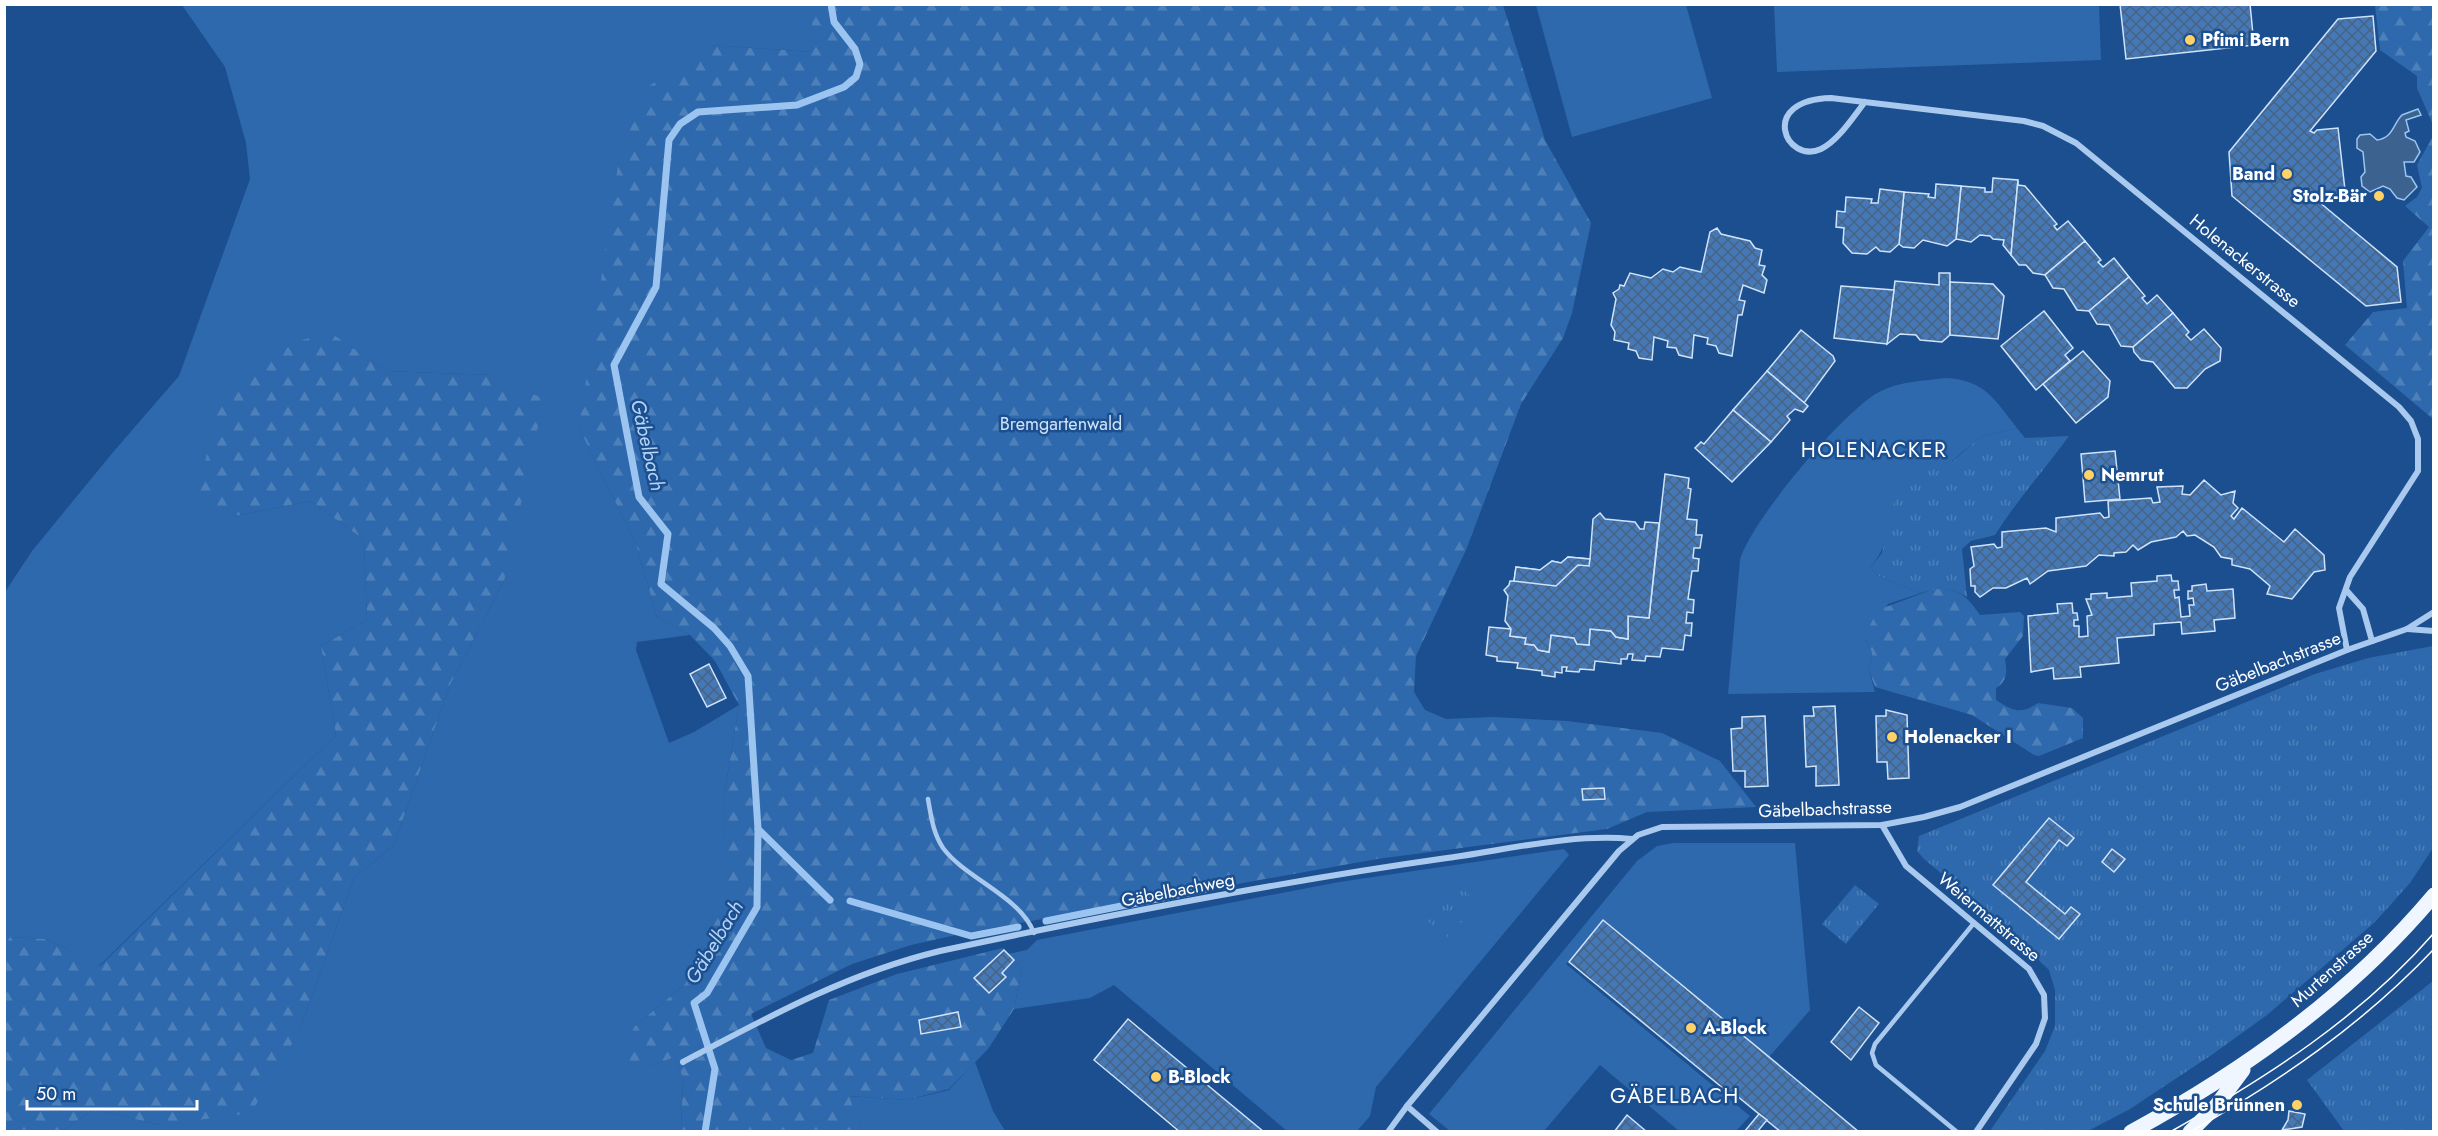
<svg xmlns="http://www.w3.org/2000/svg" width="2438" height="1136" viewBox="0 0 2438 1136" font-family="Jost,sans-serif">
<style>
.green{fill:#2e69ad}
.forest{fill:url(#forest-firs)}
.park{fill:url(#park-tufts)}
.water{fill:#3c6290;stroke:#9cc4f0;stroke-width:1.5}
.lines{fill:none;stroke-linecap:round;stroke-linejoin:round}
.stream{stroke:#9cc4f0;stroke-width:7}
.building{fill:url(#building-cross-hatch);stroke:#cfe3fa;stroke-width:1.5}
.lane{stroke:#a9c9ee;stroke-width:4.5}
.street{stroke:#a9c9ee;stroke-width:6}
.primary{stroke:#f0f6ff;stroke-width:15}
.tram{stroke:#fff;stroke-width:1.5}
.poi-dot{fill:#ffd166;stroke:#1b4f8f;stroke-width:2}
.labels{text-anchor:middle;stroke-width:5;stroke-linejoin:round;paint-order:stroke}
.poi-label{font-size:18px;font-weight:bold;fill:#fff;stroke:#1b4f8f;text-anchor:start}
.street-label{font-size:18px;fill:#fff;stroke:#1b4f8f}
.park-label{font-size:18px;fill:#cfe3fa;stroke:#1b4f8f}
.water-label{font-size:20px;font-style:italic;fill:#b5d3f5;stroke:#1b4f8f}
.quarter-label{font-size:21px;letter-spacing:1.5px;fill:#fff;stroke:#1b4f8f}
</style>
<defs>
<pattern id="forest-firs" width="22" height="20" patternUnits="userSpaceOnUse" patternTransform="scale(1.5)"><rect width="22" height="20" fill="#2e69ad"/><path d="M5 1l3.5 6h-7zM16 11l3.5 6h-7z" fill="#4d80b9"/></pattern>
<pattern id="park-tufts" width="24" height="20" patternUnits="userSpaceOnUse" patternTransform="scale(1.5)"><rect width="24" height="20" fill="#2e69ad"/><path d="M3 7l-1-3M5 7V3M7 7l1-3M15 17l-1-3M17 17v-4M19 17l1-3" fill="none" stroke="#4d80b9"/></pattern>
<pattern id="building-cross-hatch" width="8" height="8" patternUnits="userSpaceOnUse" patternTransform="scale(1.5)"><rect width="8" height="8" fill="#4478b7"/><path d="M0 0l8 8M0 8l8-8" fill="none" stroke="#486282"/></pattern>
</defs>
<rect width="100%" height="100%" fill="#1b4f8f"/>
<!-- green -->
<g class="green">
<path d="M 182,5 L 812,5 L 812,52 L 709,45 L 579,428 L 636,544 L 657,617 L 690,635 L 637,642 L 636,650 L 669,743 L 694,732 L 739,705 L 725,790 L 724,907 L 685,984 L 634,1027 L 650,1067 L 674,1056 L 683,1078 L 681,1131 L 62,1131 L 94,1109 L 159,1125 L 299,1032 L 354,878 L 394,845 L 450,685 L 504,581 L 491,375 L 386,371 L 327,331 L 234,516 L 311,501 L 364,540 L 367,620 L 321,646 L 336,735 L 99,966 L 47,939 L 10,937 L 5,943 L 5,592 L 32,551 L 114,451 L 179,376 L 250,179 L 246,143 L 225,67 Z"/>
<path d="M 1536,5 L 1686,5 L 1712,98 L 1572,137 Z"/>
<path d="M 1774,5 L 2099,5 L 2101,60 L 1777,72 Z"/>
<path d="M 1946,378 C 1985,380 1995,400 2017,428 L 1980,437 L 1952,461 L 1935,461 C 1926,471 1897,495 1894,507 C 1885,534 1890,543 1870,568 L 1877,575 L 1921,593 L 1888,604 L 1866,639 L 1872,653 L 1869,671 L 1875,692 L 1728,694 L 1740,560 C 1750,522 1844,410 1879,392 C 1900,381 1924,381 1946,378 Z"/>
<path d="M 1674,843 L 1795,843 L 1810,1010 L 1769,1057 L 1603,920 L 1566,964 L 1750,1116 L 1736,1131 L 1679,1131 L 1600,1065 L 1544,1131 L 1450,1131 L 1429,1114 L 1637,861 L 1657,846 Z"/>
<path d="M 1564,849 L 1569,855 L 1376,1087 L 1370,1116 L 1357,1131 L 1287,1131 L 1114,985 L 1090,998 L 1014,1009 L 1022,968 L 1008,954 L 1027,950 L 1037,940 L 1339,882 Z"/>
<path d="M 975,1062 L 993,1111 L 1005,1131 L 862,1131 L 848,1096 L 907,1100 L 949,1090 Z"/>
</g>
<!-- forest -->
<g class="forest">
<path d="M 812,5 L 1503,5 L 1545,140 L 1591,223 L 1572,313 L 1563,338 L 1521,404 L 1466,550 L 1416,656 L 1414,692 L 1425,710 L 1446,719 L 1493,717 L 1567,721 L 1662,733 L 1720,761 L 1756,807 L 1647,812 L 1607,829 L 1377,859 L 965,933 L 911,945 L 852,964 L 751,1014 L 766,1048 L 791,1060 L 813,1053 L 829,1000 L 897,974 L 1003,948 L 1022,968 L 1014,1009 L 988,1049 L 949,1089 L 907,1100 L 849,1096 L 862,1131 L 681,1131 L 683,1078 L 674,1057 L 650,1067 L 631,1067 L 625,1048 L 634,1027 L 685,984 L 723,907 L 725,790 L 739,705 L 715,661 L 690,635 L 657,617 L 636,544 L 579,428 L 620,152 L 649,86 L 709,45 L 812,52 Z"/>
<path d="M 2375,5 L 2433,5 L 2433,125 L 2417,88 L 2417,76 L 2380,50 Z"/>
<path d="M 2433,136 L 2433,419 L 2345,345 L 2373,312 L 2407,308 L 2403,261 L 2429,227 L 2405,206 L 2417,197 L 2422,188 L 2417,165 Z"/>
<path d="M 328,331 L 386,371 L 491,375 L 544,399 L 504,581 L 450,685 L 394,845 L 354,878 L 299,1032 L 251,1113 L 159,1125 L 94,1109 L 62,1131 L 5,1131 L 5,943 L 10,937 L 47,939 L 100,966 L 336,735 L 321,646 L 367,620 L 364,540 L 311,501 L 234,516 L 197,496 L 218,405 L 292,344 Z"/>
<path d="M 1936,588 C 1959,589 1967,596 1980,615 L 2020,612 L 2024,616 L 2023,636 L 2005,659 C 2007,671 2008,681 1996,688 L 1996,700 C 2013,711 2020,715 2038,703 L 2072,708 L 2083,718 L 2083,738 L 2039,756 L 2034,755 L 1972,715 L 1875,687 L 1869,671 L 1872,653 L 1866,639 L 1868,629 L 1878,610 Z"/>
</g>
<!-- park -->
<g class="park">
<path d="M 2017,428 L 2025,438 L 2069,436 C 2045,469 2017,500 1995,535 L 1971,541 L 1962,549 L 1967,597 C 1951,587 1939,587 1921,593 L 1877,575 L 1870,568 L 1882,553 L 1897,490 L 1907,476 L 1921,466 L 1935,461 L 1953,461 L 1980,437 Z"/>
<path d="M 2433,646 L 2433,848 L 2410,883 L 2375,922 L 2267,1015 L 2213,1054 L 2130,1109 L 2088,1131 L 1990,1131 L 2045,1051 L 2055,1026 L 2055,990 L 2049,970 L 1989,913 L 1924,859 L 1917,851 L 1919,836 L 2315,674 L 2368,658 Z"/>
<path d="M 1455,883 L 1478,902 L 1449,938 L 1425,919 Z"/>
<path d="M 1855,885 L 1879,904 L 1846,944 L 1822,924 Z"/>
<path d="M 2433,981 L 2433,1131 L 2344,1131 L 2307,1080 Z"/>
</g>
<!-- water -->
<path class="water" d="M 2418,109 L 2421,115 L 2406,120 L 2409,131 L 2405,133 L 2406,137 L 2415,141 L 2420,152 L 2414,162 L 2404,162 L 2406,176 L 2411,177 L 2417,187 L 2404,200 L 2397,198 L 2390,189 L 2383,186 L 2370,192 L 2362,186 L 2361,177 L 2365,172 L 2363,152 L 2357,148 L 2357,139 L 2360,135 L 2370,134 L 2377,140 C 2393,138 2393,124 2402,115 Z"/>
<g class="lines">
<!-- stream -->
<g class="stream">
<path d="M 758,829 L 830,900"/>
<path d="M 850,901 L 971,936 L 1018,927"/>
<path d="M 1046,921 L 1207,889"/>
<path d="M 705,1132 L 715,1069 L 694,1003 L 707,993 L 757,907 L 758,829 L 748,676 L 730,646 L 714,628 L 661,584 L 668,534 L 639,497 L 614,365 L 656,287 L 669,140 L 680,124 L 698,112 L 797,105 L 844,87 L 856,77 L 860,64 L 855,49 L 834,22 L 831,4"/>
</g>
</g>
<!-- building -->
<g class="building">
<path d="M 2120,4 L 2250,4 L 2254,45 L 2126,59 Z"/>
<path d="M 2373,16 L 2376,51 L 2310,131 L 2314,133 L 2317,130 L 2338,128 L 2346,199 L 2324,201 L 2321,198 L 2318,201 L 2397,267 L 2401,302 L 2366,306 L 2232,196 L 2229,152 L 2338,19 Z"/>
<path d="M 1993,178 L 2018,180 L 2011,255 L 2003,245 L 2004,240 L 1993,239 L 1990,236 L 1980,235 L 1971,242 L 1956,239 L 1961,186 L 1985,188 L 1985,192 L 1992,192 Z"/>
<path d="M 2018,180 L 2018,185 L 2025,186 L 2057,224 L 2054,226 L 2057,230 L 2068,221 L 2085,241 L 2045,275 L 2033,273 L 2026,265 L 2019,265 L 2011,255 Z"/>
<path d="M 1936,184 L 1961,186 L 1956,239 L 1947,246 L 1923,240 L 1914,248 L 1903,247 L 1899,244 L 1904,192 L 1929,194 L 1928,197 L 1935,198 Z"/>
<path d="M 1880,189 L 1904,192 L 1899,244 L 1890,252 L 1880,251 L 1876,247 L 1867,254 L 1852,253 L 1843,243 L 1844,228 L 1836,227 L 1837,211 L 1845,212 L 1846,197 L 1872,199 L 1871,203 L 1878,203 Z"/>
<path d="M 1717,228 L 1721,234 L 1750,241 L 1755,248 L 1762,250 L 1759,265 L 1765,266 L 1762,275 L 1767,280 L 1764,293 L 1743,285 L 1739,300 L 1745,301 L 1742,315 L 1738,315 L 1732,356 L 1719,353 L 1716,346 L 1707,344 L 1708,338 L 1694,335 L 1692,358 L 1679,355 L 1676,348 L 1667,347 L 1668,341 L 1654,337 L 1652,360 L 1639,358 L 1636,351 L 1628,349 L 1629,343 L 1614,340 L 1615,332 L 1611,325 L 1616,299 L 1613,293 L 1619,289 L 1620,285 L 1624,286 L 1630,273 L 1651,278 L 1663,269 L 1673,272 L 1680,267 L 1701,272 L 1710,232 Z"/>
<path d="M 2085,241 L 2101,260 L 2098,262 L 2103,267 L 2114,258 L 2129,277 L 2089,311 L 2077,310 L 2064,289 L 2053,288 L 2045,275 Z"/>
<path d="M 1939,273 L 1950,273 L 1950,335 L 1942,342 L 1920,340 L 1916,335 L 1900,334 L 1887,344 L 1895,281 L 1939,285 Z"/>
<path d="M 2129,277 L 2145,296 L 2142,298 L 2147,304 L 2157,295 L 2173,313 L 2133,347 L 2121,346 L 2109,325 L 2097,324 L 2089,311 Z"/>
<path d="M 1950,282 L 1993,284 L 2004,296 L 1998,339 L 1950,335 Z"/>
<path d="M 1841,286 L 1894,290 L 1887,344 L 1834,338 Z"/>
<path d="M 2044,311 L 2073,348 L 2065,355 L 2070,361 L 2036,390 L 2001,346 Z"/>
<path d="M 2173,313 L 2189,332 L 2186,335 L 2191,340 L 2204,329 L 2221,348 L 2220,361 L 2205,369 L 2187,388 L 2175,388 L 2153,362 L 2141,360 L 2134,352 L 2133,347 Z"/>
<path d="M 1801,330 L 1833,356 L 1835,361 L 1804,403 L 1767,371 Z"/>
<path d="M 2083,351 L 2110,381 L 2108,397 L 2076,423 L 2043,384 Z"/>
<path d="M 1767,371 L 1808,406 L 1803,412 L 1795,409 L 1787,416 L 1790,420 L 1771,442 L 1733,410 Z"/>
<path d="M 1733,410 L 1771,442 L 1732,482 L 1695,448 L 1701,442 L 1704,444 Z"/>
<path d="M 2115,451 L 2120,499 L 2085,502 L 2081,454 Z"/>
<path d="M 1665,474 L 1689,478 L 1688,488 L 1691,489 L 1687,519 L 1697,520 L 1696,535 L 1702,535 L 1700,548 L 1694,548 L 1693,558 L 1699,559 L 1698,571 L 1692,571 L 1688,599 L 1694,600 L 1693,613 L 1687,612 L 1686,623 L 1692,623 L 1691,636 L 1685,635 L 1683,650 L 1662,648 L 1660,657 L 1646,656 L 1645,661 L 1632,660 L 1633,654 L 1628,654 L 1627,659 L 1621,659 L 1621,664 L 1595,661 L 1594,670 L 1580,669 L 1579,672 L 1566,671 L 1567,667 L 1562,667 L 1562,673 L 1555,672 L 1555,677 L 1542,675 L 1542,671 L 1517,668 L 1518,663 L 1497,661 L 1497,657 L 1486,655 L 1489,627 L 1511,629 L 1510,636 L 1526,638 L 1525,644 L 1534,645 L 1538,650 L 1549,652 L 1551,635 L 1574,638 L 1577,644 L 1589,645 L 1590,629 L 1611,631 L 1616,637 L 1628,639 L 1628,616 L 1649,618 Z"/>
<path d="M 2204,480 L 2221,495 L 2235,491 L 2233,503 L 2238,508 L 2231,516 L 2234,519 L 2242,508 L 2284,542 L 2295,529 L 2324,555 L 2325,570 L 2314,572 L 2292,599 L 2267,594 L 2270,586 L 2250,569 L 2232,565 L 2232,559 L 2221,557 L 2214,547 L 2195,535 L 2187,536 L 2183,531 L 2176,537 L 2151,542 L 2138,550 L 2133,545 L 2126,552 L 2114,553 L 2114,556 L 2099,555 L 2086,566 L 2048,571 L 2030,584 L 2027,578 L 2006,588 L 1993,588 L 1980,597 L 1975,592 L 1975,586 L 1971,586 L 1970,569 L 1974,566 L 1971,547 L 1994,544 L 1997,548 L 2002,547 L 2002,532 L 2046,528 L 2056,532 L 2056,518 L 2100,513 L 2104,518 L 2109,517 L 2108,501 L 2151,498 L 2153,503 L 2160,502 L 2157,487 L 2183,486 L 2182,494 L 2190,495 Z"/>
<path d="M 1600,513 L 1605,519 L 1635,522 L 1640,529 L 1644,529 L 1645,522 L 1659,523 L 1649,618 L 1628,616 L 1628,639 L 1616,637 L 1611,631 L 1590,629 L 1589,645 L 1577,644 L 1574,638 L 1551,635 L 1549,652 L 1538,650 L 1534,645 L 1525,644 L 1526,638 L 1510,636 L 1511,629 L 1505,621 L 1508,596 L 1504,590 L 1509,585 L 1510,581 L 1514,581 L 1516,567 L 1540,570 L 1552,561 L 1561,563 L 1568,557 L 1590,559 L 1593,519 Z"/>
<path d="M 1568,557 L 1590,559 L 1589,566 L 1578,565 L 1556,586 L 1514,581 L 1516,567 L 1540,570 L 1552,561 L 1561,563 Z"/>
<path d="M 2171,575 L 2172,581 L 2178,581 L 2179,590 L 2174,590 L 2175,598 L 2179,597 L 2181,617 L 2190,616 L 2189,605 L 2194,605 L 2193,598 L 2188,599 L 2188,591 L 2192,591 L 2192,586 L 2206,584 L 2207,591 L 2233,589 L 2235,618 L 2214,620 L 2215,631 L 2182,634 L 2181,622 L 2154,624 L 2154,635 L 2117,638 L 2119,663 L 2080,667 L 2081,677 L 2054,679 L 2053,668 L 2031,672 L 2028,616 L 2058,613 L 2057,604 L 2072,603 L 2073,613 L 2077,613 L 2078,620 L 2074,620 L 2074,626 L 2079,626 L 2079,637 L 2088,636 L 2087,616 L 2092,615 L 2086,599 L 2091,599 L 2091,594 L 2107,593 L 2107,598 L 2132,596 L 2131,583 L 2157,581 L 2157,576 Z"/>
<path d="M 709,664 L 726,698 L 707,707 L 690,674 Z"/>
<path d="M 1835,706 L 1839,785 L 1816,786 L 1816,766 L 1806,767 L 1804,716 L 1814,716 L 1813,707 Z"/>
<path d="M 1886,710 L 1907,715 L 1909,778 L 1888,779 L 1887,762 L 1877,762 L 1876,716 L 1886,716 Z"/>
<path d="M 1765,716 L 1768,786 L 1745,787 L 1745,771 L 1733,771 L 1731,729 L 1742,728 L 1742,717 Z"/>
<path d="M 1604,788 L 1605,799 L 1583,800 L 1582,789 Z"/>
<path d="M 2049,818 L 2074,838 L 2067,846 L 2059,840 L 2026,882 L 2065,914 L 2071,907 L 2080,914 L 2059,939 L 1993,885 Z"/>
<path d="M 2112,849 L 2125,859 L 2114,872 L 2102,862 Z"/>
<path d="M 1603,920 L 1792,1076 L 1859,1132 L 1781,1132 L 1737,1096 L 1735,1098 L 1569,962 Z"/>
<path d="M 1004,950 L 1014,960 L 1002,973 L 1006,977 L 989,993 L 974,978 Z"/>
<path d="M 1859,1007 L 1879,1023 L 1851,1060 L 1831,1042 Z"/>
<path d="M 958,1012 L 961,1027 L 921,1034 L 919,1020 Z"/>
<path d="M 1128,1019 L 1158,1044 L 1264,1132 L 1180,1132 L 1124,1085 L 1094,1060 Z"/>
<path d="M 2289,1111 L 2305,1114 L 2302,1127 L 2282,1130 L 2288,1120 Z"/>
<path d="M 1759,1114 L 1767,1120 L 1757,1132 L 1744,1132 Z"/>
<path d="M 1627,1115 L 1647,1132 L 1614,1132 Z"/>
</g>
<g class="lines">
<!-- lane -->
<g class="lane">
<path d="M 928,799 C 931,816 933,833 943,848 C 966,879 1020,896 1034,933"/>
<path d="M 1957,1132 L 1876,1065 L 1872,1053 L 1875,1044 L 1974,923"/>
</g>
<!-- street -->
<g class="street">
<path d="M 1865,102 C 1853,117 1838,141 1821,149 C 1786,165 1757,100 1831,98 L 2024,121 L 2043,126 L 2076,143 L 2399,407 L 2411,421 L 2418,439 L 2418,471 L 2350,577 L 2339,608 L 2347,650"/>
<path d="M 2347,591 L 2363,609 L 2372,641"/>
<path d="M 2407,629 L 2434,631"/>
<path d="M 1882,825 L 1906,866 L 2029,969 L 2044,995 L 2045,1018 L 2036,1044 L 1976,1132"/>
<path d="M 683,1062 C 766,1018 848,973 940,951 C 1108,915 1277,882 1447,858 C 1506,850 1572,833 1632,839"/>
<path d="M 1407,1106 L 1619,851 L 1638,835 L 1662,827 L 1882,825 L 1924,817 L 1960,807 L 2347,650 L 2407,629 L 2434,612"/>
<path d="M 1388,1132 L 1407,1106 L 1437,1132"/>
</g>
<!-- primary -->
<g class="primary">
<path d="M 2131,1132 C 2245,1070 2350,995 2434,895"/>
<path d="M 2190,1132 L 2216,1106 L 2243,1070"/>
</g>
<!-- tram -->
<g class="tram">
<path d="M 2170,1132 C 2267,1077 2360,1018 2434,933"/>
<path d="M 2190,1132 C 2280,1081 2362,1025 2434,949"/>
</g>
</g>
<!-- markers -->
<g class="poi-dot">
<circle cx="2190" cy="40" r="6"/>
<circle cx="2287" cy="174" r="6"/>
<circle cx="2379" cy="196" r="6"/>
<circle cx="2089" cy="475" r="6"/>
<circle cx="1892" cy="737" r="6"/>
<circle cx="1691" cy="1028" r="6"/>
<circle cx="1156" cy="1077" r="6"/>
<circle cx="2297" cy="1105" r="6"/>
</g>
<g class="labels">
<!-- poi labels -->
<g class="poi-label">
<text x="2202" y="46">Pfimi Bern</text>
<text x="2275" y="180" text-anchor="end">Band</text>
<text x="2367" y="202" text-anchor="end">Stolz-Bär</text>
<text x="2101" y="481">Nemrut</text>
<text x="1904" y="743">Holenacker I</text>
<text x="1703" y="1034">A-Block</text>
<text x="1168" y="1083">B-Block</text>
<text x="2285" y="1111" text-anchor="end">Schule Brünnen</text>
</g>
<!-- street labels -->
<g class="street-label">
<text transform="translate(2245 261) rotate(39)" y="6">Holenackerstrasse</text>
<text transform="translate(2278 662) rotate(-22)" y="6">Gäbelbachstrasse</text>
<text transform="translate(1825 809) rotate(-2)" y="6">Gäbelbachstrasse</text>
<text transform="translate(1178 890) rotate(-11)" y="6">Gäbelbachweg</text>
<text transform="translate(1989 917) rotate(40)" y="6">Weiermattstrasse</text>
<text transform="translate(2332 969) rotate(-42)" y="6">Murtenstrasse</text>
</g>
<!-- park labels -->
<g class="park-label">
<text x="1061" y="430">Bremgartenwald</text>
</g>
<!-- water labels -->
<g class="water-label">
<text transform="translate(648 445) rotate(77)" y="7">Gäbelbach</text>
<text transform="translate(714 942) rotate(-59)" y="7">Gäbelbach</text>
</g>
<!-- quarter labels -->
<g class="quarter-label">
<text x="1874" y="457">HOLENACKER</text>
<text x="1675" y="1103">GÄBELBACH</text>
</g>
</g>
<!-- border -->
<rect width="2438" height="1136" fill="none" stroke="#ffffff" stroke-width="12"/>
<!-- scale -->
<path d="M27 1100v9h170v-9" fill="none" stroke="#ffffff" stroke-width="3"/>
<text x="36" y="1100" font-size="18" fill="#ffffff" stroke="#1b4f8f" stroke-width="4.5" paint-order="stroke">50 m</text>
</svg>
